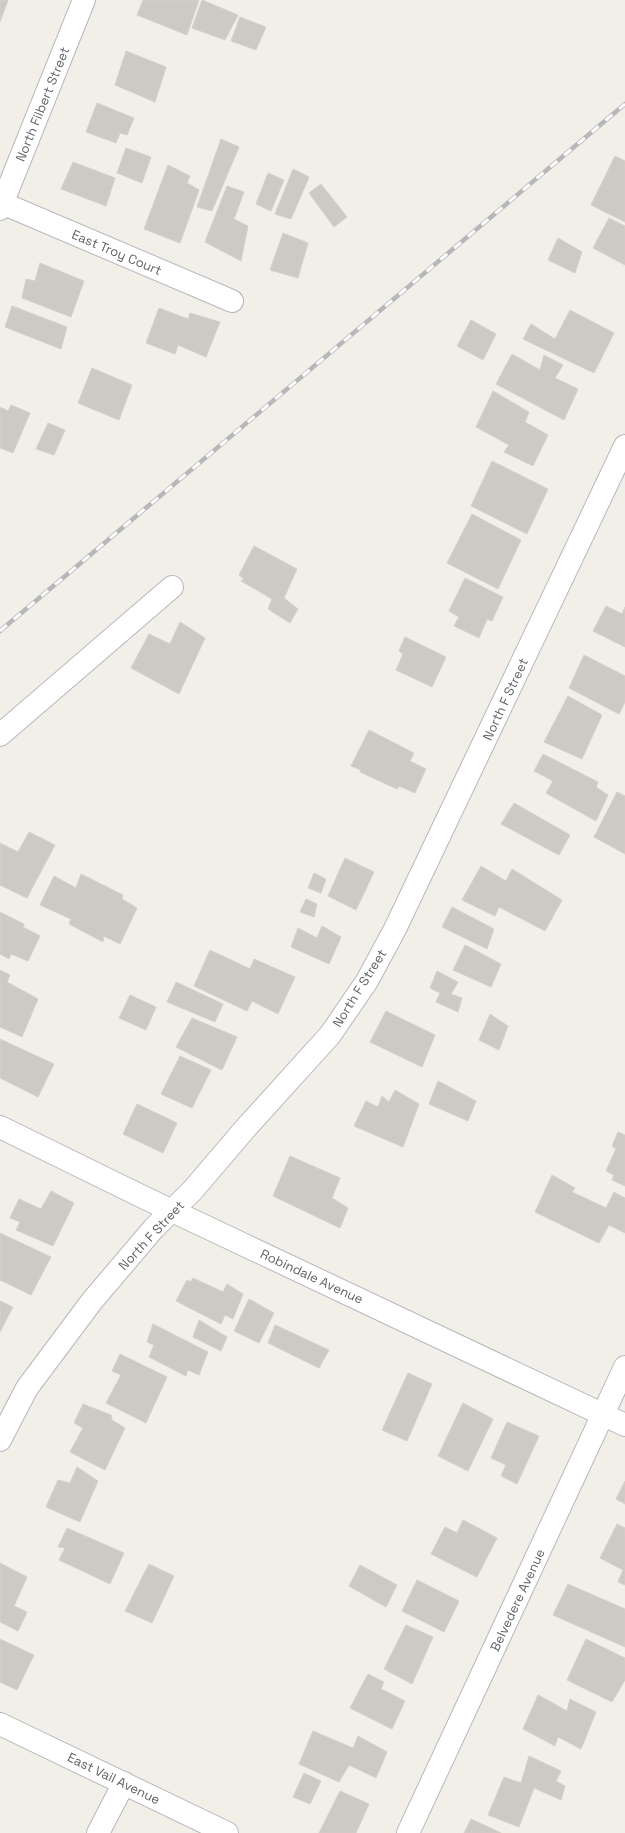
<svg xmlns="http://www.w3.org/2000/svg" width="625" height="1833" viewBox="0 0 625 1833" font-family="'Space Grotesk',sans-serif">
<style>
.building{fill:#cccac5;stroke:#d6d1c6}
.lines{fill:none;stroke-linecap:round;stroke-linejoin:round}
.minor-casing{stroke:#b5b8bc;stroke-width:24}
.minor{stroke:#fff;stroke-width:22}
.rail-casing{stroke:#b6b7b8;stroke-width:4.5}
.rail{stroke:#fff;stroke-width:3;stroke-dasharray:9;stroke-linecap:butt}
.labels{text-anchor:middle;stroke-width:3;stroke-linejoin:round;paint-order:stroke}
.street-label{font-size:13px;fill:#5f6368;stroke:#fff}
</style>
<rect width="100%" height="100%" fill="#f1efe8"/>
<!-- building -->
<g class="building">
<path d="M 0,0 L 8,0 L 0,22 Z"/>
<path d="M 143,0 L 199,0 L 187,35 L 137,15 Z"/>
<path d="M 202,0 L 238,15 L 225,40 L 192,28 Z"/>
<path d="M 240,17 L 266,27 L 256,50 L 231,41 Z"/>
<path d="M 126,51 L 166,67 L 155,102 L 115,85 Z"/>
<path d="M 97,103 L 134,118 L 127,135 L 120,133 L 116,143 L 86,132 Z"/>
<path d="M 221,139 L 239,147 L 212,211 L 197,207 Z"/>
<path d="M 126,148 L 151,157 L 142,183 L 117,173 Z"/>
<path d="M 615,156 L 625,161 L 625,222 L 591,205 Z"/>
<path d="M 73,162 L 115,178 L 106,206 L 61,189 Z"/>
<path d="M 168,165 L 190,176 L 187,183 L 199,190 L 180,243 L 144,229 Z"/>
<path d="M 293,169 L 309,177 L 291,219 L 275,214 Z"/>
<path d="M 268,173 L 284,180 L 271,211 L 256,204 Z"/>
<path d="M 321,184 L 347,217 L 334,227 L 309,193 Z"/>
<path d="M 227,186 L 244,192 L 234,219 L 248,226 L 241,261 L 205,242 Z"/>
<path d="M 609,218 L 625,226 L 625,265 L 593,248 Z"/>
<path d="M 283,233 L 308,243 L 298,278 L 270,270 Z"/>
<path d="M 558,238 L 582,252 L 575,273 L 548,260 Z"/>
<path d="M 40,263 L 84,281 L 71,317 L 22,298 L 26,279 L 35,281 Z"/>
<path d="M 12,306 L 67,327 L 61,349 L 5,327 Z"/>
<path d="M 159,308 L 188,319 L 190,313 L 220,322 L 206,357 L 178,345 L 175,354 L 146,343 Z"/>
<path d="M 570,310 L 614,333 L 594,373 L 523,339 L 531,324 L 555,339 Z"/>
<path d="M 471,320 L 496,334 L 483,360 L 457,346 Z"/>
<path d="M 512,354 L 540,370 L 544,355 L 563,365 L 555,378 L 578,389 L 564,420 L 496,384 Z"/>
<path d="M 92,368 L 132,385 L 119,420 L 78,403 Z"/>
<path d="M 493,391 L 529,412 L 525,422 L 548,435 L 533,466 L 504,452 L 509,445 L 476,427 Z"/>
<path d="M 11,405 L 30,413 L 13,453 L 0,448 L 0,407 L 8,411 Z"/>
<path d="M 48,423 L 65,430 L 54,455 L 36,449 Z"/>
<path d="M 492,461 L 548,489 L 527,534 L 471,506 Z"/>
<path d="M 472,514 L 521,540 L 498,589 L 447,563 Z"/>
<path d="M 254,546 L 297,569 L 284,598 L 298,609 L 290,623 L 268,609 L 272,599 L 241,581 L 244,579 L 239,575 Z"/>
<path d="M 465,578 L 503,597 L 492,621 L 487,619 L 479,638 L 454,626 L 459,617 L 449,611 Z"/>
<path d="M 606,606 L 622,614 L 625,607 L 625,647 L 593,631 Z"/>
<path d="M 180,622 L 205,638 L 179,694 L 131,668 L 149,634 L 170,644 Z"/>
<path d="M 405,637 L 446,657 L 432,687 L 396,670 L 403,654 L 399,651 Z"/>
<path d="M 584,655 L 625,676 L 625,702 L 619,714 L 569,688 Z"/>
<path d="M 568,696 L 602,715 L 582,759 L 544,742 Z"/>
<path d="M 369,730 L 414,753 L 410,761 L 426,769 L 415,793 L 399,786 L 397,789 L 360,772 L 361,770 L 351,766 Z"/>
<path d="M 543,754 L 598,782 L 596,787 L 608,795 L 596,821 L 546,793 L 553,781 L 534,771 Z"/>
<path d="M 617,792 L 625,796 L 625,854 L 594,837 Z"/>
<path d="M 514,803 L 570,835 L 559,855 L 501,824 Z"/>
<path d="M 29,832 L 55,845 L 27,898 L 0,885 L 0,843 L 18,852 Z"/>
<path d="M 345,858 L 374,872 L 356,910 L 328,896 Z"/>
<path d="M 481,866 L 506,881 L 512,869 L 562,900 L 545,931 L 499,907 L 495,916 L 462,900 Z"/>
<path d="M 314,873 L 326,879 L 321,893 L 308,888 Z"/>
<path d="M 81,874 L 123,895 L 122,899 L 137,908 L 120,944 L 104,936 L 103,942 L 69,924 L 71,919 L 40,905 L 54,876 L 76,888 Z"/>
<path d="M 306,899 L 317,904 L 314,917 L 300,912 Z"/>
<path d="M 452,907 L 494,929 L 487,949 L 442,927 Z"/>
<path d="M 0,912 L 24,924 L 23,927 L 40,936 L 28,961 L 11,954 L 9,959 L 0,954 Z"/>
<path d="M 322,926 L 341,937 L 329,964 L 291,947 L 298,928 L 317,938 Z"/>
<path d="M 465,945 L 501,964 L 491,987 L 453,970 Z"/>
<path d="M 210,950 L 250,969 L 254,959 L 295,977 L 278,1014 L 252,1001 L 247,1011 L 194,986 Z"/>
<path d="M 0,970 L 10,975 L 7,982 L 38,999 L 22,1037 L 0,1027 Z"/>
<path d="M 437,971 L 458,982 L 451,994 L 462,998 L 458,1012 L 436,1002 L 440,993 L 430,988 Z"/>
<path d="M 176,982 L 223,1004 L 215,1022 L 167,1002 Z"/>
<path d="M 130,995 L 156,1007 L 146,1030 L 119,1018 Z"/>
<path d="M 386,1011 L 435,1035 L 422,1067 L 370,1042 Z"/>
<path d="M 490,1014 L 508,1026 L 499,1050 L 479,1040 Z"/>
<path d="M 192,1018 L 237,1037 L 222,1070 L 176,1047 Z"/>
<path d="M 0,1039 L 54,1064 L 38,1097 L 0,1078 Z"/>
<path d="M 180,1056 L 211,1070 L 192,1108 L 161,1094 Z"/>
<path d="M 438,1081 L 476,1101 L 468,1121 L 429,1104 Z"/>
<path d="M 395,1090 L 419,1104 L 403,1147 L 354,1126 L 366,1101 L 378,1107 L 382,1096 L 389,1102 Z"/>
<path d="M 137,1104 L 177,1123 L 163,1153 L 123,1134 Z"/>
<path d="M 618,1132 L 625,1135 L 625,1186 L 612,1180 L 614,1175 L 606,1171 L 616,1149 L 612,1146 Z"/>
<path d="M 290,1156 L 340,1178 L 332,1198 L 348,1208 L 340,1228 L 273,1196 Z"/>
<path d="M 552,1175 L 575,1188 L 572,1192 L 606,1208 L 614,1192 L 625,1198 L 625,1233 L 609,1225 L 599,1243 L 535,1212 Z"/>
<path d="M 51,1191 L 74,1203 L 53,1246 L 16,1230 L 20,1222 L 10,1218 L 19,1199 L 41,1209 Z"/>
<path d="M 0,1233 L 51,1257 L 31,1295 L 0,1280 Z"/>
<path d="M 193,1278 L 223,1292 L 227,1284 L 243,1294 L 233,1319 L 225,1315 L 221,1324 L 176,1301 L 187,1280 L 190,1282 Z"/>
<path d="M 249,1299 L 274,1313 L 259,1343 L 234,1331 Z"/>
<path d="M 0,1301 L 13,1307 L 0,1332 Z"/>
<path d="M 199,1320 L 227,1337 L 221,1351 L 193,1337 Z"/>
<path d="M 153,1324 L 208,1352 L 199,1375 L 188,1370 L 186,1376 L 149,1357 L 154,1345 L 147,1342 Z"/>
<path d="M 275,1325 L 329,1350 L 319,1368 L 268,1343 Z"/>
<path d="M 120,1354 L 167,1377 L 146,1423 L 106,1403 L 121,1375 L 112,1371 Z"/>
<path d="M 408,1373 L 432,1384 L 407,1441 L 382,1430 Z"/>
<path d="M 463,1403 L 493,1419 L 468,1471 L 438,1456 Z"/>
<path d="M 83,1404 L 111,1415 L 112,1420 L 125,1428 L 105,1470 L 70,1452 L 83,1428 L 74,1423 Z"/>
<path d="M 507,1422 L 539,1436 L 517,1484 L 501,1476 L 506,1465 L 491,1458 Z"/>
<path d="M 77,1467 L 98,1481 L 80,1522 L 46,1507 L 58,1480 L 70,1483 Z"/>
<path d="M 625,1481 L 625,1504 L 616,1499 Z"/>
<path d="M 463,1520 L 497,1538 L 477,1577 L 431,1554 L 445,1527 L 457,1533 Z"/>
<path d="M 617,1524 L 625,1528 L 625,1585 L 618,1582 L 623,1570 L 600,1558 Z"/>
<path d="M 67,1528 L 124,1553 L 110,1584 L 59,1560 L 65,1548 L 58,1547 Z"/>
<path d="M 0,1563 L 27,1577 L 14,1606 L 27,1612 L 18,1631 L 0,1622 Z"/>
<path d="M 149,1564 L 174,1576 L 152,1623 L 125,1611 Z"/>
<path d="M 360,1565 L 397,1585 L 386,1607 L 349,1586 Z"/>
<path d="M 417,1580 L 459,1601 L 444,1632 L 402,1611 Z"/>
<path d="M 568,1584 L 625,1609 L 625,1647 L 553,1615 Z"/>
<path d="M 406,1625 L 433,1637 L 412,1684 L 384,1669 Z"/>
<path d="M 0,1639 L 34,1655 L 17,1690 L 0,1682 Z"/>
<path d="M 586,1639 L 625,1658 L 625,1680 L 612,1702 L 567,1680 Z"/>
<path d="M 368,1674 L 384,1682 L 381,1689 L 405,1701 L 392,1729 L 350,1708 Z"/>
<path d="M 538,1695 L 567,1711 L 570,1699 L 596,1712 L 581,1749 L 558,1737 L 555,1746 L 523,1729 Z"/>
<path d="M 313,1731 L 353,1748 L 358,1736 L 387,1752 L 376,1778 L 349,1765 L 339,1782 L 299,1764 Z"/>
<path d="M 529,1756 L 561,1771 L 556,1781 L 565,1786 L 561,1800 L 534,1788 L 519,1827 L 488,1815 L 504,1777 L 521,1783 Z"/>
<path d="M 304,1773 L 321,1781 L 310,1804 L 293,1797 Z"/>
<path d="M 340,1791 L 369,1804 L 356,1833 L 319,1833 Z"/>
<path d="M 471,1819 L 501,1833 L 464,1833 Z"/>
</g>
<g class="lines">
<defs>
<g id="minor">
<path d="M 2,203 L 232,301"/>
<path d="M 0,209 L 84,0"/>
<path d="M 0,735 L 172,587"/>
<path d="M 0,1127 L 145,1198 L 625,1425"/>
<path d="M 0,1440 L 27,1388 L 92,1301 L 154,1228 L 192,1191 L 244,1130 L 330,1035 L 367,981 L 395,929 L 625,446"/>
<path d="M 0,1724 L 227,1833"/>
<path d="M 98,1833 L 124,1783"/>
<path d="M 408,1833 L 625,1367"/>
</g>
</defs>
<!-- minor casing -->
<use href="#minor" class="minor-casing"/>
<!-- minor -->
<use href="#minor" class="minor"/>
<defs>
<path id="rail" d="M 0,631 L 625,104"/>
</defs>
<!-- rail casing -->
<use href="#rail" class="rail-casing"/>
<!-- rail -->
<use href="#rail" class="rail"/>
</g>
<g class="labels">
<!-- street labels -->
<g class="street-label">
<text transform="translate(42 104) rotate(-68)" y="5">North Filbert Street</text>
<text transform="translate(117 252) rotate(23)" y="5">East Troy Court</text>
<text transform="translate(505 699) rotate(-65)" y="5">North F Street</text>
<text transform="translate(359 988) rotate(-58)" y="5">North F Street</text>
<text transform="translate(151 1235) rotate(-47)" y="5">North F Street</text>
<text transform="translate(312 1276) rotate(25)" y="5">Robindale Avenue</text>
<text transform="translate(517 1600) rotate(-65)" y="5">Belvedere Avenue</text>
<text transform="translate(114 1778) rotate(26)" y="5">East Vail Avenue</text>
</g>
</g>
</svg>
